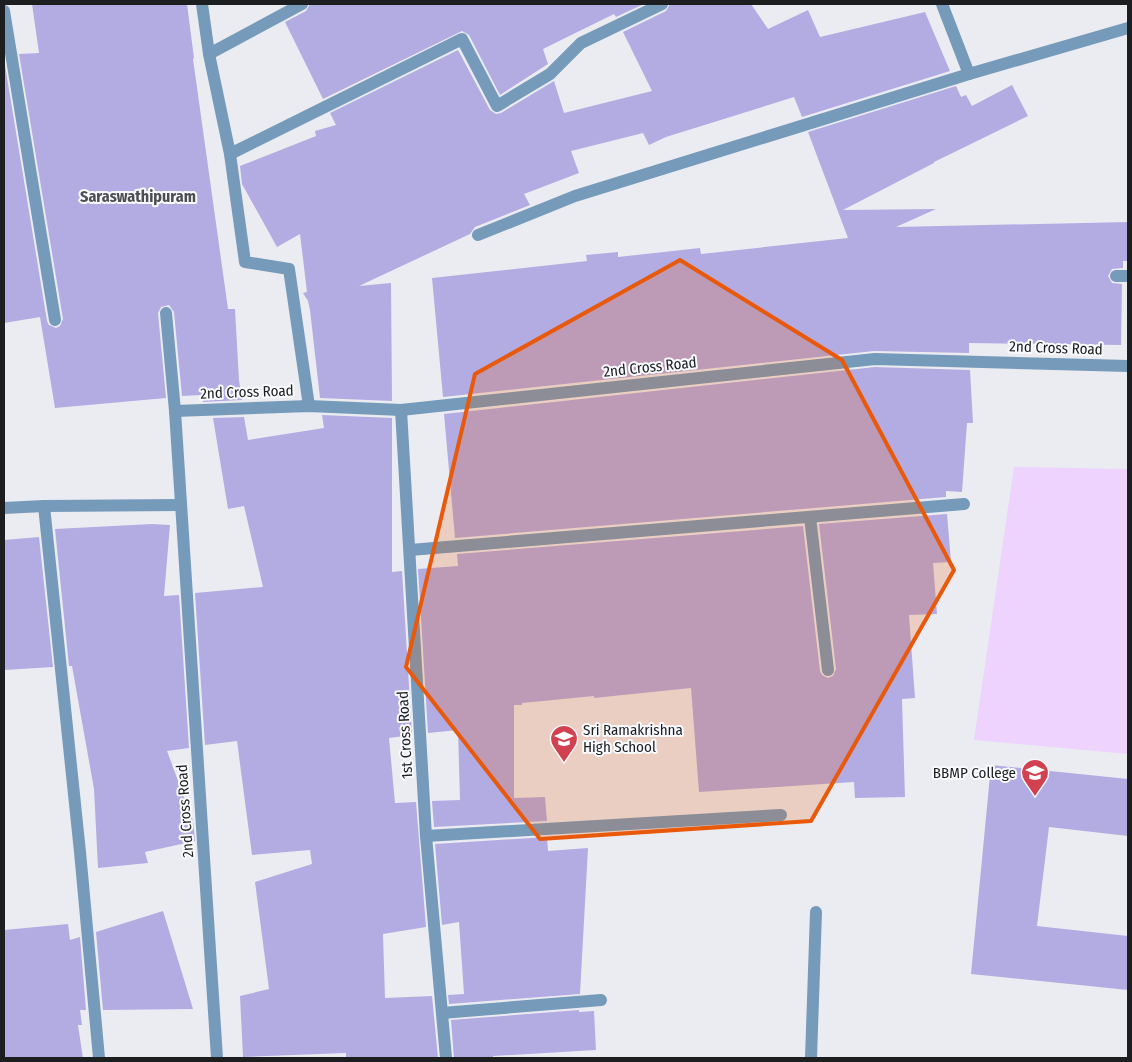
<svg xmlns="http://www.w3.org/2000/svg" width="1132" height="1062" viewBox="0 0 1132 1062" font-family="'Fira Sans Condensed',sans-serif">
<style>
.green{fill:#edd3fd}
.building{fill:#b3ace3}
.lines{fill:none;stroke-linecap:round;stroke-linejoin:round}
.minor{stroke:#769aba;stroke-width:12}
.marked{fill:#e8590c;fill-opacity:0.2;stroke:#e8590c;stroke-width:4;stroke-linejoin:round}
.labels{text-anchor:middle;stroke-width:4;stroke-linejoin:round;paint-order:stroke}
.street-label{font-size:15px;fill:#1d1e1f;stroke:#f8fafe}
.poi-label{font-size:15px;fill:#1d1e1f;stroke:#f8fafe;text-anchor:start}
.neighbourhood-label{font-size:16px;font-weight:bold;fill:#4d4e51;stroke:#f8fafe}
</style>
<rect width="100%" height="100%" fill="#ebecf1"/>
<!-- green -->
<path class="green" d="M 1014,467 L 1128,469 L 1128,754 L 974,740 Z"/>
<!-- building -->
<g class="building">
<path d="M 32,4 L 187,4 L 194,58 L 193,59 L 228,309 L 235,309 L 239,380 L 242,400 L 203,402 L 201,395 L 182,396 L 174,312 L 169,305 L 161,307 L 158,313 L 166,398 L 55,408 L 40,317 L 4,323 L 4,59 L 47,321 L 49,325 L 56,328 L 60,326 L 63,319 L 19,54 L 39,53 Z"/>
<path d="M 310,4 L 644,4 L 616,17 L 614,14 L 543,49 L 548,64 L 500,95 L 469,35 L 462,31 L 323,99 L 285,22 L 306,11 Z"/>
<path d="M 670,4 L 751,4 L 768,29 L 808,10 L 820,37 L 925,12 L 950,71 L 802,117 L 794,97 L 666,137 L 649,145 L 643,133 L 571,151 L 579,173 L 524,194 L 530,205 L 475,227 L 470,234 L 359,286 L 391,283 L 392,401 L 320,398 L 310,310 L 308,301 L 303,293 L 307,292 L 300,234 L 277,247 L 242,184 L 240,166 L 316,136 L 315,131 L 336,125 L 330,113 L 458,50 L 490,110 L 496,114 L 501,113 L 554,81 L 564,113 L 652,91 L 623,32 L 666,11 Z"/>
<path d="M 1012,85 L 1028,116 L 934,162 L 934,163 L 843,210 L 936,209 L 896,227 L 1128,222 L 1128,261 L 1123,261 L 1123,268 L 1112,269 L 1108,276 L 1112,283 L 1122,284 L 1121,345 L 969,343 L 969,353 L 874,351 L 443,397 L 432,278 L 587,261 L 586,255 L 618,252 L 618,257 L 700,248 L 701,254 L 848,238 L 808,132 L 956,86 L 961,97 L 966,95 L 972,106 Z"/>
<path d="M 875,367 L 970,370 L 973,423 L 967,423 L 962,492 L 946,491 L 946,497 L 455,538 L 444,414 Z"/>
<path d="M 322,415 L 392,418 L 392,572 L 402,571 L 412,735 L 389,738 L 395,803 L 416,802 L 426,927 L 383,934 L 385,998 L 432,996 L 438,1058 L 346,1058 L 346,1053 L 243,1057 L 240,996 L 269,989 L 255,882 L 312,864 L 310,850 L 252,855 L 237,741 L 205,745 L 195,593 L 263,587 L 244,506 L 228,509 L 213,418 L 244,417 L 248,440 L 324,428 Z"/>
<path d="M 947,514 L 951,562 L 933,563 L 937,614 L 909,615 L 915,698 L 902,699 L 905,797 L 855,798 L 854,782 L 699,792 L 691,688 L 594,698 L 594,696 L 522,703 L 522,705 L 514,705 L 514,798 L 545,797 L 547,821 L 434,827 L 432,801 L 460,800 L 458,730 L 428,733 L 418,569 L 458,566 L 457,554 L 803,526 L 820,671 L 822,675 L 828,678 L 833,676 L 836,669 L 819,524 Z"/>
<path d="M 152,524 L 170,525 L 164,596 L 179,595 L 189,748 L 167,751 L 193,821 L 195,841 L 145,852 L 148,863 L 98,868 L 94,789 L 72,666 L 69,666 L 55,529 Z"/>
<path d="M 39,537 L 53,667 L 4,670 L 4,540 Z"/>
<path d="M 991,765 L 1128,779 L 1128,836 L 1049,827 L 1037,926 L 1128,936 L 1128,990 L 971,974 Z"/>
<path d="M 547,837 L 548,851 L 588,848 L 580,994 L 449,1004 L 448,995 L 464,994 L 459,922 L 442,925 L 435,844 Z"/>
<path d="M 163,911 L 193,1009 L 103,1010 L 96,932 Z"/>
<path d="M 68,924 L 70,940 L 80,937 L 86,1010 L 80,1010 L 82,1025 L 78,1025 L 83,1058 L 4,1058 L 4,930 Z"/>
<path d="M 579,1010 L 579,1012 L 594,1011 L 596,1050 L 493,1056 L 493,1058 L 454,1058 L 451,1020 Z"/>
</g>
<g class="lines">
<!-- minor -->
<g class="minor">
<path d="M 202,4 L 209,54 L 230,154 L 245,262 L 289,269 L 309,406"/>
<path d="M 942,4 L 969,74"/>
<path d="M 4,11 L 55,320"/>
<path d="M 209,54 L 302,4"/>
<path d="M 230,154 L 462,39 L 497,106 L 550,74 L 581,43 L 662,4"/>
<path d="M 478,235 L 575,196 L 969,74 L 1128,28"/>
<path d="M 1116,276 L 1128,276"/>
<path d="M 166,313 L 175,411 L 217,1058"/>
<path d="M 401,410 L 426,836 L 446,1058"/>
<path d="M 175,411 L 309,406 L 401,410 L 875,359 L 1128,366"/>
<path d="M 44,506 L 80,852 L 99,1058"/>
<path d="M 4,508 L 44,506 L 181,505"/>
<path d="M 810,517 L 828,670"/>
<path d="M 410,550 L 964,504"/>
<path d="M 426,836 L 781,815"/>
<path d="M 442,1013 L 601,1000"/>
<path d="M 811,1058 L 816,912"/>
</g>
</g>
<!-- marked area -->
<path class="marked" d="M 680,260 L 842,360 L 954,570 L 811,821 L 540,839 L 406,667 L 475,374 Z"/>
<!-- icons -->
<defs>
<symbol id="school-pin" viewBox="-11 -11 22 30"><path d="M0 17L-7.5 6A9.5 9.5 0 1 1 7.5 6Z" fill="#d14150" stroke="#f8fafe"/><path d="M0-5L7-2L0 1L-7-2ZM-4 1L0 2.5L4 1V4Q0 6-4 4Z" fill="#fff"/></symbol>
</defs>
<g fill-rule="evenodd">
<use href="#school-pin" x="548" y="723" width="32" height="43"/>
<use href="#school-pin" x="1019" y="757" width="32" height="43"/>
</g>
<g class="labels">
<!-- street labels -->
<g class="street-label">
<text transform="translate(1056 348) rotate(2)" y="5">2nd Cross Road</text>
<text transform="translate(650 367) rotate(-6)" y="5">2nd Cross Road</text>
<text transform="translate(247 392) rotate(-2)" y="5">2nd Cross Road</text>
<text transform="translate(405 735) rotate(-93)" y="5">1st Cross Road</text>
<text transform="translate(185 811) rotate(-94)" y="5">2nd Cross Road</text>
</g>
<!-- poi labels -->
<g class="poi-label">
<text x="583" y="735">Sri Ramakrishna<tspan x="583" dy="17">High School</tspan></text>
<text x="1016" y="778" text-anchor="end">BBMP College</text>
</g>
<!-- neighbourhood labels -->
<g class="neighbourhood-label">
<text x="138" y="202">Saraswathipuram</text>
</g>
</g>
<!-- border -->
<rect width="1132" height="1062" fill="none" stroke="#1d1e1f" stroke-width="10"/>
</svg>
